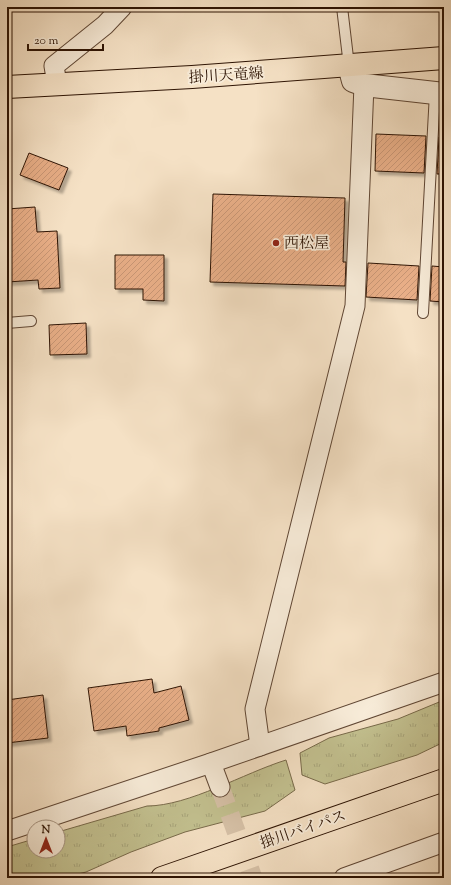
<svg xmlns="http://www.w3.org/2000/svg" width="451" height="885" viewBox="0 0 451 885" font-family="'Sorts Mill Goudy','Noto Serif JP',serif">
<style>
.grass{fill:url(#grass-tufts);stroke:#786a4a}
.building{fill:url(#building-hatch);stroke:#2d1303;filter:url(#shadow)}
.lines{fill:none;stroke-linecap:round;stroke-linejoin:round}
.minor-tunnel{stroke:#d7c2a8;stroke-width:19;stroke-dasharray:19 10;stroke-linecap:butt}
.service-casing{stroke:#5f4634;stroke-width:12}
.minor-casing{stroke:#5f4634;stroke-width:21}
.tertiary-casing{stroke:#5f4634;stroke-width:24}
.primary-casing{stroke:#2d1303;stroke-width:24}
.trunk-casing{stroke:#2d1303;stroke-width:24}
.service{stroke:#f8ecd9;stroke-width:10}
.minor{stroke:#f8ecd9;stroke-width:19}
.tertiary{stroke:#f8ecd9;stroke-width:22}
.primary{stroke:#f5e1c5;stroke-width:22}
.trunk{stroke:#f5e1c5;stroke-width:22}
.poi-dot{fill:#8f2418;stroke:#f8ecd9;stroke-width:1.5}
.labels{text-anchor:middle;stroke-width:3.5;stroke-linejoin:round;paint-order:stroke}
.street-label{font-size:15px;fill:#2d1303;stroke:#f8ecd9}
.poi-label{font-size:15px;fill:#2d1303;stroke:#f8ecd9;text-anchor:start}
</style>
<defs>
<pattern id="grass-tufts" width="24" height="20" patternUnits="userSpaceOnUse"><rect width="24" height="20" fill="#c3c190"/><path d="M3 7l-1-3M5 7V3M7 7l1-3M15 17l-1-3M17 17v-4M19 17l1-3" fill="none" stroke="#a8a57b"/></pattern>
<pattern id="building-hatch" width="6" height="6" patternUnits="userSpaceOnUse"><rect width="6" height="6" fill="#e9af88"/><path d="M-1 1l2-2M0 6l6-6M5 7l2-2" fill="none" stroke="#c89674"/></pattern>
<filter id="shadow"><feDropShadow dx="3.5" dy="3.5" stdDeviation="1" flood-color="#0004"/></filter>
</defs>
<rect width="100%" height="100%" fill="#f5e1c5"/>
<filter id="stains"><feTurbulence type="fractalNoise" baseFrequency=".005" numOctaves="4"/><feColorMatrix values="0 0 0 0 .2 0 0 0 0 .09 0 0 0 0 .02 0 0 0 .5 -.17"/></filter>
<radialGradient id="worn" r=".72"><stop offset=".6" stop-color="#630" stop-opacity="0"/><stop offset="1" stop-color="#630" stop-opacity=".3"/></radialGradient>
<!-- grass -->
<g class="grass">
<path d="M 444,700 L 444,742 L 417,755 L 325,784 L 302,775 L 300,753 L 329,738 L 398,719 Z"/>
<path d="M 286,760 L 295,790 L 265,811 L 185,832 L 131,852 L 86,872 L 62,878 L 7,878 L 7,847 L 34,839 L 34,851 L 58,851 L 58,832 L 147,806 C 189,806 244,773 286,760 Z"/>
</g>
<!-- building -->
<g class="building">
<path d="M 376,134 L 426,136 L 424,173 L 375,171 Z"/>
<path d="M 439,137 L 444,137 L 444,174 L 437,174 Z"/>
<path d="M 29,153 L 68,168 L 59,190 L 20,175 Z"/>
<path d="M 213,194 L 345,198 L 343,262 L 346,262 L 345,286 L 210,282 Z"/>
<path d="M 35,207 L 37,232 L 57,231 L 60,288 L 39,289 L 38,280 L 7,282 L 7,209 Z"/>
<path d="M 115,255 L 164,255 L 164,301 L 143,300 L 143,289 L 115,289 Z"/>
<path d="M 368,263 L 419,266 L 417,300 L 366,297 Z"/>
<path d="M 432,266 L 444,267 L 444,302 L 430,301 Z"/>
<path d="M 86,323 L 87,354 L 50,355 L 49,325 Z"/>
<path d="M 152,679 L 154,693 L 181,686 L 189,720 L 159,728 L 159,731 L 127,736 L 126,726 L 94,731 L 88,688 Z"/>
<path d="M 43,695 L 48,738 L 7,743 L 7,700 Z"/>
</g>
<g class="lines">
<!-- minor-tunnel -->
<path class="minor-tunnel" d="M 220,787 L 253,878"/>
<defs>
<g id="service">
<path d="M 342,7 L 349,66"/>
<path d="M 423,313 L 435,93"/>
<path d="M 7,323 L 31,321"/>
</g>
<g id="minor">
<path d="M 57,84 L 54,66 L 105,25 L 122,7"/>
<path d="M 260,746 L 255,709 L 355,306 L 364,85"/>
<path d="M 211,763 L 220,787"/>
<path d="M 7,831 L 211,763 L 444,682"/>
<path d="M 344,878 L 444,842"/>
</g>
<path id="tertiary" d="M 349,66 L 353,81 L 364,85 L 444,94"/>
<path id="primary" d="M 7,87 L 192,77 L 444,58"/>
<path id="trunk" d="M 162,878 L 444,780"/>
</defs>
<!-- service casing -->
<use href="#service" class="service-casing"/>
<!-- minor casing -->
<use href="#minor" class="minor-casing"/>
<!-- tertiary casing -->
<use href="#tertiary" class="tertiary-casing"/>
<!-- primary casing -->
<use href="#primary" class="primary-casing"/>
<!-- trunk casing -->
<use href="#trunk" class="trunk-casing"/>
<!-- service -->
<use href="#service" class="service"/>
<!-- minor -->
<use href="#minor" class="minor"/>
<!-- tertiary -->
<use href="#tertiary" class="tertiary"/>
<!-- primary -->
<use href="#primary" class="primary"/>
<!-- trunk -->
<use href="#trunk" class="trunk"/>
</g>
<!-- markers -->
<circle class="poi-dot" cx="276" cy="243" r="4"/>
<g class="labels">
<!-- street labels -->
<g class="street-label">
<text transform="translate(226 75) rotate(-4)" y="5">掛川天竜線</text>
<text transform="translate(303 829) rotate(-19)" y="5">掛川バイパス</text>
</g>
<!-- poi labels -->
<g class="poi-label">
<text x="284" y="248">西松屋</text>
</g>
</g>
<!-- margin -->
<rect width="451" height="885" fill="none" stroke="#f5e1c5" stroke-width="24"/>
<rect x="8" y="8" width="435" height="869" fill="none" stroke="#2d1303" stroke-width="2"/>
<rect x="12" y="12" width="427" height="861" fill="none" stroke="#2d1303"/>
<!-- north arrow -->
<g transform="translate(46 839)"><circle r="19" fill="#f8ecd9" stroke="#a79583"/>
<path d="M0-3L7 15L0 10L-7 15Z" fill="#8f2418"/>
<text y="-6" font-size="11" font-weight="bold" text-anchor="middle" fill="#2d1303">N</text>
</g>
<!-- scale -->
<path d="M28 44v6h75v-6" fill="none" stroke="#2d1303" stroke-width="2"/>
<text x="34" y="44" font-size="12" fill="#2d1303" stroke="#f8ecd9" stroke-width="3" paint-order="stroke">20 m</text>
<rect width="100%" height="100%" filter="url(#stains)"/>
<rect width="100%" height="100%" fill="url(#worn)"/>
</svg>
